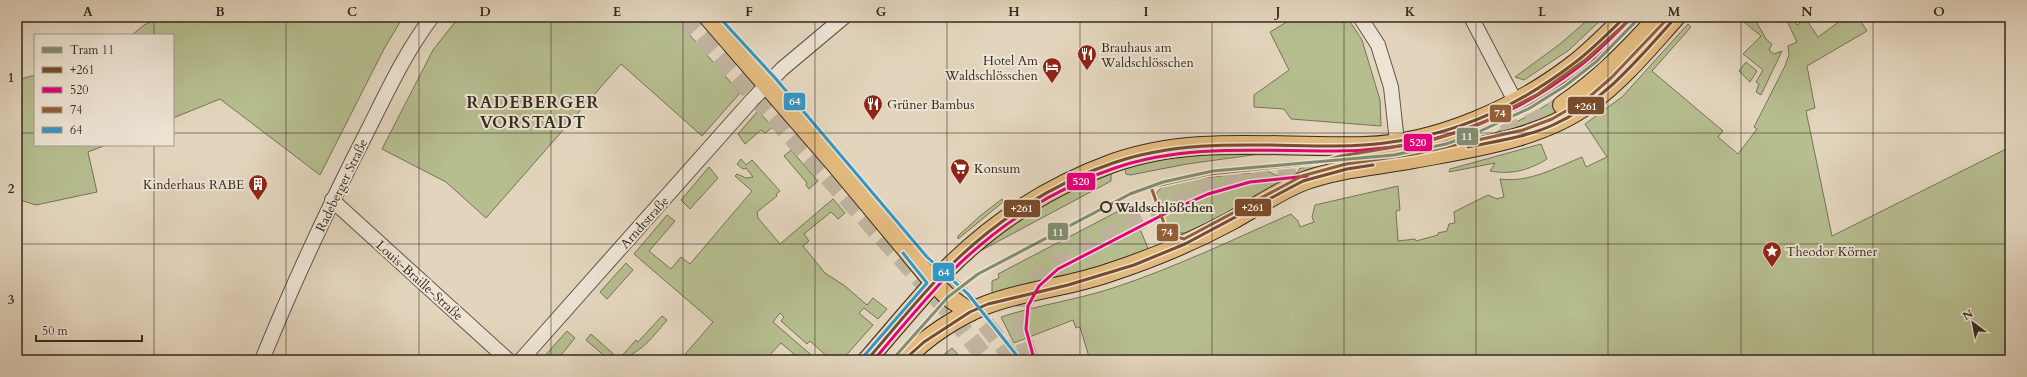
<svg xmlns="http://www.w3.org/2000/svg" width="2027" height="377" viewBox="0 0 2027 377" font-family="Cardo,serif">
<style>
.green{fill:#b6bd8f;stroke:#757458}
.lines{fill:none;stroke-linecap:round;stroke-linejoin:round}
.major-tunnel{stroke:#c0b39e;stroke-width:18;stroke-dasharray:18 9;stroke-linecap:butt}
.minor-casing{stroke:#605547;stroke-width:16}
.major-casing{stroke:#342a20;stroke-width:20}
.minor{stroke:#ede4d4;stroke-width:14}
.major{stroke:#e2ba7e;stroke-width:18}
.bus-1-casing{stroke:#ede4d4;stroke-width:6}
.bus-2-casing{stroke:#ede4d4;stroke-width:6}
.bus-3-casing{stroke:#ede4d4;stroke-width:6}
.bus-4-casing{stroke:#ede4d4;stroke-width:6}
.bus-1{stroke:#7a4b2a;stroke-width:3}
.bus-2{stroke:#e5007d;stroke-width:3}
.bus-3{stroke:#935e36;stroke-width:3}
.bus-4{stroke:#3596c4;stroke-width:3}
.tram-1-casing{stroke:#ede4d4;stroke-width:6}
.tram-1{stroke:#828c6f;stroke-width:3}
.grid{fill:none;stroke:#342a20;stroke-width:1;stroke-opacity:0.55}
.stop-dot{fill:#ede4d4;stroke:#342a20;stroke-width:2}
.labels{text-anchor:middle;stroke-width:4;stroke-linejoin:round;paint-order:stroke}
.poi-label{font-size:13px;fill:#342a20;stroke:#ede4d4;text-anchor:start}
.street-label{font-size:13px;fill:#342a20;stroke:#ede4d4}
.stop-label{font-size:13px;font-weight:bold;fill:#342a20;stroke:#ede4d4;text-anchor:start}
.district-label{font-size:17px;font-weight:bold;letter-spacing:1px;fill:#342a20;stroke:#ede4d4}
.line-badge{stroke:#ede4d4;stroke-width:1.5}
.badge-label{font-size:11px;text-anchor:middle;font-weight:bold;fill:#fff}
.neatline{fill:none;stroke:#342a20;stroke-width:1.5}
.grid-label{font-size:13px;text-anchor:middle;font-weight:bold;fill:#342a20}
</style>
<rect width="100%" height="100%" fill="#e3d5bd"/>
<filter id="stains"><feTurbulence type="fractalNoise" baseFrequency=".005" numOctaves="4"/><feColorMatrix values="0 0 0 0 .2 0 0 0 0 .09 0 0 0 0 .02 0 0 0 .5 -.17"/></filter>
<radialGradient id="worn" r=".72"><stop offset=".6" stop-color="#630" stop-opacity="0"/><stop offset="1" stop-color="#630" stop-opacity=".3"/></radialGradient>
<!-- green -->
<g class="green">
<path d="M 162,17 L 403,17 L 384,49 L 320,175 L 220,99 L 173,118 L 173,35 L 132,35 L 144,25 Z"/>
<path d="M 459,17 L 674,17 L 740,93 L 702,136 L 621,64 L 486,218 L 446,182 L 382,149 L 433,50 Z"/>
<path d="M 1295,17 L 1347,17 L 1362,40 L 1380,100 L 1381,126 L 1291,119 L 1284,109 L 1254,107 L 1254,95 L 1289,70 L 1270,32 Z"/>
<path d="M 1591,17 L 1604,17 L 1569,50 L 1524,80 L 1515,77 L 1560,44 Z"/>
<path d="M 1738,17 L 1762,17 L 1757,23 L 1766,39 L 1772,44 L 1769,50 L 1774,54 L 1782,51 L 1761,95 L 1756,92 L 1759,84 L 1756,82 L 1763,70 L 1743,54 L 1761,36 Z"/>
<path d="M 1785,17 L 1792,17 L 1797,25 L 1806,19 L 1818,37 L 1843,19 L 1842,17 L 1858,17 L 1867,31 L 1807,66 L 1815,108 L 1806,111 L 1832,236 L 2010,147 L 2010,360 L 1085,360 L 1089,357 L 1080,327 L 1076,328 L 1073,320 L 1014,343 L 1001,317 C 1038,305 1076,300 1113,288 C 1174,268 1232,240 1291,214 L 1298,221 L 1300,227 L 1314,222 L 1312,217 L 1315,205 L 1398,186 L 1400,210 L 1396,211 L 1398,241 L 1415,239 L 1416,241 L 1438,235 L 1438,233 L 1447,231 L 1449,224 L 1455,223 L 1454,212 L 1488,195 L 1497,199 L 1504,197 L 1500,179 C 1529,183 1555,168 1582,157 L 1586,167 L 1607,157 L 1585,124 L 1622,97 L 1688,24 L 1691,27 L 1652,71 L 1723,131 L 1718,137 L 1738,154 L 1757,129 L 1754,127 L 1785,66 L 1789,55 L 1788,46 L 1797,42 Z"/>
<path d="M 1746,62 L 1757,71 L 1750,82 L 1739,71 Z"/>
<path d="M 35,75 L 35,145 L 106,145 L 88,152 L 97,192 L 36,205 L 17,199 L 17,80 Z"/>
<path d="M 1556,99 L 1565,113 L 1549,121 L 1485,138 L 1532,114 Z"/>
<path d="M 758,111 L 773,127 L 765,133 L 761,130 L 745,144 L 738,134 Z"/>
<path d="M 1541,144 L 1547,159 C 1529,170 1512,175 1490,171 L 1495,163 L 1449,172 L 1450,169 Z"/>
<path d="M 791,150 L 818,181 L 809,189 L 806,185 L 807,183 L 784,156 Z"/>
<path d="M 1197,153 L 1267,153 L 1187,164 L 1130,175 L 1126,174 L 1125,169 L 1136,164 Z"/>
<path d="M 741,159 L 746,165 L 752,160 L 780,191 L 776,194 L 777,196 L 757,212 L 758,218 L 780,244 L 833,199 L 845,213 L 838,219 L 831,212 L 804,234 L 809,241 L 803,246 L 825,273 L 845,286 L 867,305 L 873,298 L 887,309 L 878,319 L 864,308 L 859,313 L 873,325 L 842,360 L 831,360 L 810,341 L 807,344 L 781,321 L 784,317 L 780,313 L 773,322 L 817,360 L 801,360 L 781,343 L 765,360 L 680,360 L 713,322 L 634,254 L 667,215 L 675,221 L 649,251 L 671,269 L 681,257 L 690,264 L 752,191 L 735,176 L 737,174 L 746,178 L 753,177 L 746,168 L 743,169 L 737,164 Z"/>
<path d="M 709,167 L 718,178 L 690,209 L 681,200 Z"/>
<path d="M 1314,167 L 1311,172 L 1194,234 L 1171,232 L 1167,228 L 1156,197 L 1157,192 L 1163,186 L 1193,179 L 1268,171 C 1278,178 1294,181 1300,168 Z"/>
<path d="M 1105,174 L 1111,174 L 1111,181 L 982,250 C 1017,215 1061,195 1105,174 Z"/>
<path d="M 1002,199 L 1003,202 L 958,239 L 958,236 L 980,216 Z"/>
<path d="M 1130,205 L 1150,253 L 1120,263 L 992,296 L 992,281 L 999,278 L 998,274 Z"/>
<path d="M 626,263 L 633,270 L 607,299 L 600,292 Z"/>
<path d="M 662,316 L 667,320 C 651,339 636,360 609,360 L 586,340 L 591,334 L 619,359 L 636,340 L 638,342 Z"/>
<path d="M 567,331 L 575,338 L 557,360 L 541,360 Z"/>
<path d="M 952,348 L 963,360 L 937,360 Z"/>
</g>
<g class="lines">
<!-- major-tunnel -->
<g class="major-tunnel">
<path d="M 683,17 L 947,309 L 987,360"/>
<path d="M 1503,134 L 1537,120 L 1562,105"/>
<path d="M 929,266 L 964,297 L 1014,360"/>
<path d="M 1029,360 L 1021,329 L 1023,305 L 1028,293 L 1035,283 L 1055,265 L 1172,204 L 1206,189 L 1249,177 L 1331,167"/>
</g>
<defs>
<g id="minor">
<path d="M 1360,17 L 1378,45 L 1391,87 L 1397,142"/>
<path d="M 1471,17 L 1515,101"/>
<path d="M 332,200 L 508,360"/>
<path d="M 262,360 C 294,281 330,204 369,128 C 388,90 406,51 432,17"/>
<path d="M 521,360 L 752,100 L 782,69 L 844,17"/>
</g>
<g id="major">
<path d="M 708,17 L 836,165 L 934,283 L 948,297 L 970,312"/>
<path d="M 1562,105 C 1599,80 1628,50 1658,17"/>
<path d="M 867,360 C 894,329 920,297 948,268 C 995,221 1050,186 1113,163 C 1194,134 1280,149 1365,146 C 1437,144 1517,108 1574,64 C 1592,50 1608,33 1625,17"/>
<path d="M 904,360 C 926,337 956,317 986,305 C 1025,290 1068,287 1108,273 C 1151,259 1192,242 1231,221 C 1255,208 1278,191 1304,181 C 1339,168 1377,166 1414,159 C 1473,148 1541,139 1590,103 C 1623,79 1649,47 1676,17"/>
</g>
</defs>
<!-- minor casing -->
<use href="#minor" class="minor-casing"/>
<!-- major casing -->
<use href="#major" class="major-casing"/>
<!-- minor -->
<use href="#minor" class="minor"/>
<!-- major -->
<use href="#major" class="major"/>
<defs>
<g id="bus-1">
<path d="M 1468,147 C 1496,141 1527,137 1553,125 C 1604,102 1640,57 1676,17"/>
<path d="M 867,360 C 894,329 919,297 948,268 C 994,222 1051,184 1113,163 C 1184,138 1260,146 1334,146 C 1425,146 1501,119 1573,64 C 1592,50 1608,33 1625,17"/>
<path d="M 904,360 L 924,342 L 970,312 L 988,304 L 1068,285 L 1134,265 L 1185,244 L 1303,181 L 1347,169 L 1373,165"/>
</g>
<g id="bus-2">
<path d="M 1034,359 L 1026,329 L 1028,306 L 1039,286 L 1058,269 L 1174,209 L 1208,194 L 1250,182 L 1307,176"/>
<path d="M 874,360 C 899,330 924,300 951,272 C 997,226 1054,188 1115,168 C 1185,144 1259,151 1331,151 C 1423,152 1504,124 1577,68 C 1596,54 1612,37 1628,21"/>
</g>
<path id="bus-3" d="M 1628,21 L 1585,60 L 1538,94 L 1486,121 L 1458,132 L 1429,141 L 1341,156 L 1317,163 L 1209,174 L 1151,187 L 1166,229 L 1168,234 L 1184,239 L 1302,176 L 1346,164 L 1414,154 L 1523,130 L 1552,119 L 1588,98 L 1612,77 L 1669,17"/>
<g id="bus-4">
<path d="M 719,17 L 776,79 L 927,257 L 968,294 L 1018,357"/>
<path d="M 863,357 L 927,283 L 903,253"/>
</g>
</defs>
<!-- bus-1 casing -->
<use href="#bus-1" class="bus-1-casing"/>
<!-- bus-2 casing -->
<use href="#bus-2" class="bus-2-casing"/>
<!-- bus-3 casing -->
<use href="#bus-3" class="bus-3-casing"/>
<!-- bus-4 casing -->
<use href="#bus-4" class="bus-4-casing"/>
<!-- bus-1 -->
<use href="#bus-1" class="bus-1"/>
<!-- bus-2 -->
<use href="#bus-2" class="bus-2"/>
<!-- bus-3 -->
<use href="#bus-3" class="bus-3"/>
<!-- bus-4 -->
<use href="#bus-4" class="bus-4"/>
<defs>
<path id="tram-1" d="M 892,360 L 948,297 L 978,274 L 1130,194 L 1163,182 L 1213,171 L 1394,155 L 1446,144 L 1474,134 L 1530,108 L 1565,86 L 1597,61 L 1640,17"/>
</defs>
<!-- tram-1 casing -->
<use href="#tram-1" class="tram-1-casing"/>
<!-- tram-1 -->
<use href="#tram-1" class="tram-1"/>
</g>
<!-- grid -->
<path class="grid" d="M 154,17 L 154,35M 286,17 L 286,360M 419,17 L 419,360M 551,17 L 551,360M 683,17 L 683,360M 815,17 L 815,360M 947,17 L 947,360M 1080,17 L 1080,360M 1212,17 L 1212,360M 1344,17 L 1344,360M 1476,17 L 1476,360M 1608,17 L 1608,360M 1741,17 L 1741,360M 1873,17 L 1873,360M 17,133 L 35,133M 173,133 L 2010,133M 154,145 L 154,360M 17,244 L 2010,244"/>
<!-- icons -->
<defs>
<symbol id="restaurant-pin" viewBox="-11 -11 22 30"><path d="M0 17L-7.5 6A9.5 9.5 0 1 1 7.5 6Z" fill="#8f2418" stroke="#ede4d4"/><path d="M-5-6h1v4h1v-4h1v4h1v-4h1v5L-1.5 .5V6h-2V.5L-5-1ZM5-6V6H3V1.5H1.5Q1.5-4 5-6Z" fill="#fff"/></symbol>
<symbol id="hotel-pin" viewBox="-11 -11 22 30"><path d="M0 17L-7.5 6A9.5 9.5 0 1 1 7.5 6Z" fill="#8f2418" stroke="#ede4d4"/><path d="M-6-4.5h1.5V1H6V5H4.5V3h-9V5H-6ZM-4 0a1.8 1.8 0 1 1 3.6 0ZM.5 0V-2.5h3Q6-2.5 6 0Z" fill="#fff"/></symbol>
<symbol id="supermarket-pin" viewBox="-11 -11 22 30"><path d="M0 17L-7.5 6A9.5 9.5 0 1 1 7.5 6Z" fill="#8f2418" stroke="#ede4d4"/><path d="M-6-5.5h2.5l.6 2H6L4.5 2H-2.5L-4.4-4H-6ZM-1.5 3.2a1.3 1.3 0 1 0 .1 0ZM3 3.2a1.3 1.3 0 1 0 .1 0Z" fill="#fff"/></symbol>
<symbol id="building-pin" viewBox="-11 -11 22 30"><path d="M0 17L-7.5 6A9.5 9.5 0 1 1 7.5 6Z" fill="#8f2418" stroke="#ede4d4"/><path d="M-4-6H4V6H1V3H-1V6H-4ZM-2.5-4.3h1.7v1.8h-1.7ZM.8-4.3h1.7v1.8H.8ZM-2.5-1h1.7V.8h-1.7ZM.8-1h1.7V.8H.8Z" fill="#fff"/></symbol>
<symbol id="sight-pin" viewBox="-11 -11 22 30"><path d="M0 17L-7.5 6A9.5 9.5 0 1 1 7.5 6Z" fill="#8f2418" stroke="#ede4d4"/><path d="M0-6L1.8-2.2L6-1.7L2.9 1.2L3.7 5.4L0 3.3L-3.7 5.4L-2.9 1.2L-6-1.7L-1.8-2.2Z" fill="#fff"/></symbol>
</defs>
<g fill-rule="evenodd">
<use href="#restaurant-pin" x="1076" y="43" width="22" height="30"/>
<use href="#hotel-pin" x="1041" y="56" width="22" height="30"/>
<use href="#restaurant-pin" x="862" y="93" width="22" height="30"/>
<use href="#supermarket-pin" x="949" y="157" width="22" height="30"/>
<use href="#building-pin" x="247" y="173" width="22" height="30"/>
<use href="#sight-pin" x="1761" y="240" width="22" height="30"/>
</g>
<!-- markers -->
<circle class="stop-dot" cx="1106" cy="207" r="5"/>
<g class="labels">
<!-- poi labels -->
<g class="poi-label">
<text x="1101" y="52">Brauhaus am<tspan x="1101" dy="15">Waldschlösschen</tspan></text>
<text x="1038" y="65" text-anchor="end">Hotel Am<tspan x="1038" dy="15">Waldschlösschen</tspan></text>
<text x="887" y="109">Grüner Bambus</text>
<text x="974" y="173">Konsum</text>
<text x="244" y="189" text-anchor="end">Kinderhaus RABE</text>
<text x="1786" y="256">Theodor Körner</text>
</g>
<!-- street labels -->
<g class="street-label">
<text transform="translate(341 185) rotate(-64)" y="5">Radeberger Straße</text>
<text transform="translate(644 222) rotate(-48)" y="5">Arndtstraße</text>
<text transform="translate(420 280) rotate(42)" y="5">Louis-Braille-Straße</text>
</g>
<!-- stop labels -->
<g class="stop-label">
<text x="1115" y="212">Waldschlößchen</text>
</g>
<!-- district labels -->
<g class="district-label">
<text x="533" y="108">RADEBERGER<tspan x="533" dy="20">VORSTADT</tspan></text>
</g>
</g>
<g class="line-badge">
<rect x="783" y="92" width="23" height="19" rx="4" fill="#3596c4"/>
<rect x="1567" y="96" width="38" height="19" rx="4" fill="#7a4b2a"/>
<rect x="1489" y="104" width="23" height="19" rx="4" fill="#935e36"/>
<rect x="1456" y="127" width="23" height="19" rx="4" fill="#828c6f"/>
<rect x="1403" y="133" width="30" height="19" rx="4" fill="#e5007d"/>
<rect x="1066" y="172" width="30" height="19" rx="4" fill="#e5007d"/>
<rect x="1234" y="198" width="38" height="19" rx="4" fill="#7a4b2a"/>
<rect x="1003" y="199" width="38" height="19" rx="4" fill="#7a4b2a"/>
<rect x="1047" y="222" width="22" height="19" rx="4" fill="#828c6f"/>
<rect x="1156" y="223" width="23" height="19" rx="4" fill="#935e36"/>
<rect x="932" y="262" width="23" height="20" rx="4" fill="#3596c4"/>
</g>
<g class="badge-label">
<text x="795" y="105">64</text>
<text x="1586" y="110">+261</text>
<text x="1500" y="117">74</text>
<text x="1467" y="140">11</text>
<text x="1418" y="146">520</text>
<text x="1081" y="185">520</text>
<text x="1253" y="211">+261</text>
<text x="1022" y="212">+261</text>
<text x="1058" y="236">11</text>
<text x="1167" y="236">74</text>
<text x="944" y="276">64</text>
</g>
<!-- margin -->
<rect width="2027" height="377" fill="none" stroke="#e3d5bd" stroke-width="44"/>
<!-- legend -->
<rect x="34" y="34" width="140" height="112" fill="#ede4d4" stroke="#a39a8c"/>
<rect x="42" y="47" width="20" height="6" fill="#828c6f" stroke="#a39a8c"/>
<text x="70" y="54" font-size="12" fill="#342a20">Tram 11</text>
<rect x="42" y="67" width="20" height="6" fill="#7a4b2a" stroke="#a39a8c"/>
<text x="70" y="74" font-size="12" fill="#342a20">+261</text>
<rect x="42" y="87" width="20" height="6" fill="#e5007d" stroke="#a39a8c"/>
<text x="70" y="94" font-size="12" fill="#342a20">520</text>
<rect x="42" y="107" width="20" height="6" fill="#935e36" stroke="#a39a8c"/>
<text x="70" y="114" font-size="12" fill="#342a20">74</text>
<rect x="42" y="127" width="20" height="6" fill="#3596c4" stroke="#a39a8c"/>
<text x="70" y="134" font-size="12" fill="#342a20">64</text>
<!-- north arrow -->
<g transform="translate(1973 323) rotate(328)" stroke="#ede4d4" stroke-width="3" paint-order="stroke">
<path d="M0-3L7 15L0 10L-7 15Z" fill="#342a20"/>
<text y="-6" font-size="11" font-weight="bold" text-anchor="middle" fill="#342a20">N</text>
</g>
<!-- scale -->
<path d="M36 335v6h106v-6" fill="none" stroke="#342a20" stroke-width="2"/>
<text x="42" y="335" font-size="12" fill="#342a20" stroke="#ede4d4" stroke-width="3" paint-order="stroke">50 m</text>
<rect x="22" y="22" width="1983" height="333" class="neatline"/>
<g class="grid-label">
<text x="88" y="16">A</text>
<text x="220" y="16">B</text>
<text x="352" y="16">C</text>
<text x="485" y="16">D</text>
<text x="617" y="16">E</text>
<text x="749" y="16">F</text>
<text x="881" y="16">G</text>
<text x="1014" y="16">H</text>
<text x="1146" y="16">I</text>
<text x="1278" y="16">J</text>
<text x="1410" y="16">K</text>
<text x="1542" y="16">L</text>
<text x="1674" y="16">M</text>
<text x="1807" y="16">N</text>
<text x="1939" y="16">O</text>
<text x="11" y="82">1</text>
<text x="11" y="193">2</text>
<text x="11" y="304">3</text>
</g>
<rect width="100%" height="100%" filter="url(#stains)"/>
<rect width="100%" height="100%" fill="url(#worn)"/>
</svg>
